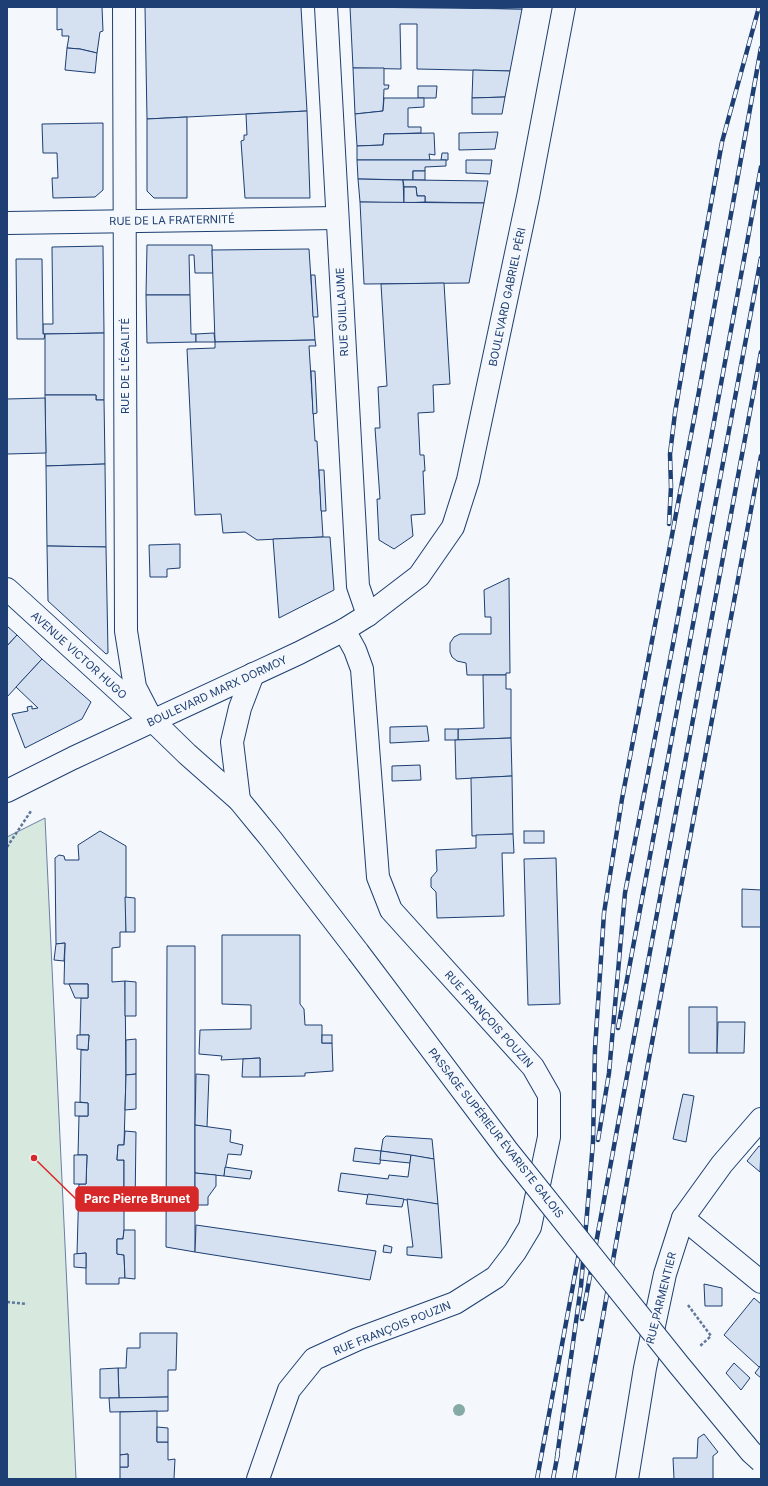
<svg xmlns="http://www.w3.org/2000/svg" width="768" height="1486" viewBox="0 0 768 1486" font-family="Inter,sans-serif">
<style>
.green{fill:#d7e8df;stroke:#687fa3}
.building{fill:#d5e0f0;stroke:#1d3f73}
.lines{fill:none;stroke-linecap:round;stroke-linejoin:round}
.minor-casing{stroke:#1d3f73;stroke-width:24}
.secondary-casing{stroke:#1d3f73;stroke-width:24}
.path{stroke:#5e769c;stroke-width:2.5;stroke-dasharray:3 2;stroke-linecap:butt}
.minor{stroke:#f4f7fb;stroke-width:22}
.secondary{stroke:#f4f7fb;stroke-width:22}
.rail-casing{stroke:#1d3f73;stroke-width:4.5}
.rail{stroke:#f4f7fb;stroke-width:3;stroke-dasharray:9;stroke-linecap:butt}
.secondary-bridge-casing{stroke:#1d3f73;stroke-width:24;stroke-linecap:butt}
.secondary-bridge{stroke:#f4f7fb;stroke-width:22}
.tree{fill:#86aba6}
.labels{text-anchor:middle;stroke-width:3;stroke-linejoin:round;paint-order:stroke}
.street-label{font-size:11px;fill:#1d3f73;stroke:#f4f7fb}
.leader{fill:none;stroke:#d62828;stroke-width:1.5}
.callout-dot{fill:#d62828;stroke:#f4f7fb;stroke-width:1.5}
.callout{fill:#d62828;stroke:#d62828;stroke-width:1.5}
.callout-label{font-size:12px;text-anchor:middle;font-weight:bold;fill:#fff}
</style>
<rect width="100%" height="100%" fill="#f4f7fb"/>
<!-- green -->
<path class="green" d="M 45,818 L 76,1479 L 7,1479 L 7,837 Z"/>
<!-- building -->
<g class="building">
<path d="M 57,7 L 102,7 L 103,31 L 100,32 L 97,53 L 80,49 L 67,48 L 69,36 L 62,36 L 62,29 L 57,30 Z"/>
<path d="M 145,7 L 301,7 L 307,111 L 147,119 Z"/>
<path d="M 350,7 L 522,9 L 510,71 L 417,69 L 417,24 L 400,24 L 401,69 L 353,68 Z"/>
<path d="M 431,7 L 522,7 L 522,9 Z"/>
<path d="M 67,48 L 80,49 L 97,53 L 95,73 L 65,70 Z"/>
<path d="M 353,68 L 384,68 L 384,85 L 389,85 L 388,89 L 384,89 L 383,111 L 355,114 Z"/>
<path d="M 473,70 L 510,71 L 505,97 L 472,98 Z"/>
<path d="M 418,86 L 437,86 L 436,98 L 418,98 Z"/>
<path d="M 505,97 L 502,114 L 472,114 L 472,98 Z"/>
<path d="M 384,98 L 424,98 L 424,107 L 408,108 L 408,127 L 421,127 L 421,133 L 384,134 L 383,145 L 357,146 L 355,114 L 383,111 Z"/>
<path d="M 307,111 L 310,198 L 245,198 L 241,141 L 244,140 L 244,135 L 247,135 L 246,114 Z"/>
<path d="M 187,117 L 187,198 L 154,198 L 147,191 L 147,119 Z"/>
<path d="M 103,123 L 103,190 L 95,197 L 53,198 L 52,178 L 58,178 L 57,153 L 43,153 L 42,124 Z"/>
<path d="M 498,132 L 495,149 L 459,150 L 459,133 Z"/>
<path d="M 434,133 L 435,155 L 429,154 L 430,160 L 357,160 L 357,146 L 383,145 L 384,134 Z"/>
<path d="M 442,153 L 448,153 L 448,160 L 441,160 Z"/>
<path d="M 357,160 L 446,160 L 446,166 L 425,167 L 425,171 L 413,171 L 413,180 L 358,179 Z"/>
<path d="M 466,160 L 492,160 L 490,174 L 466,173 Z"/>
<rect x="413" y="171" width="12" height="9"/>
<path d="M 358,179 L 403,180 L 404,203 L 360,202 Z"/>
<path d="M 403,180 L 413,180 L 488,181 L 484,203 L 425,202 L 425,196 L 417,196 L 416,187 L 404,187 Z"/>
<path d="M 404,187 L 416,187 L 417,196 L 425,196 L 425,202 L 404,203 Z"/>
<path d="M 360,202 L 484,203 L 469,283 L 364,284 Z"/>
<path d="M 147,245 L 212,245 L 213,273 L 195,273 L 194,255 L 189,255 L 190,295 L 146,295 Z"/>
<path d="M 103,246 L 104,333 L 43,334 L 43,324 L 53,324 L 52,247 Z"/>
<path d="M 309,249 L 315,340 L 215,342 L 212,250 Z"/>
<path d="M 16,259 L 42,259 L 43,334 L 45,334 L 44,339 L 17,339 Z"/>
<path d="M 311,275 L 315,275 L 318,317 L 313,317 Z"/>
<path d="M 444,283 L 450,384 L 433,385 L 434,412 L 418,413 L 420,455 L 424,455 L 425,471 L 423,471 L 425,514 L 411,515 L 413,536 L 394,549 L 379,540 L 377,499 L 380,499 L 375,428 L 380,428 L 378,387 L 387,386 L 381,284 Z"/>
<path d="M 146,295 L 190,295 L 191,334 L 196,334 L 196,342 L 147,343 Z"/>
<path d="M 104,333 L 104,400 L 96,400 L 96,395 L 45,395 L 45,334 Z"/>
<path d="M 214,333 L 215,342 L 196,342 L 196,334 Z"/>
<path d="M 315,340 L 316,346 L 309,346 L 315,441 L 317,441 L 323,537 L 257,540 L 245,532 L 223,533 L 221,514 L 195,515 L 187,349 L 215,348 L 215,342 Z"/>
<path d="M 311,371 L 315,371 L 317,413 L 313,414 Z"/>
<path d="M 45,395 L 96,395 L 96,400 L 104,400 L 105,464 L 46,466 Z"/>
<path d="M 45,398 L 46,453 L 7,454 L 7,399 Z"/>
<path d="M 105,464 L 106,547 L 47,546 L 46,466 Z"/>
<path d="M 319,470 L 324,470 L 326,511 L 321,511 Z"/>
<path d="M 323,537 L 330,537 L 334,590 L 279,618 L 273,539 Z"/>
<path d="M 180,544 L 180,568 L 167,569 L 167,577 L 150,577 L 149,545 Z"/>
<path d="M 47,546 L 106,547 L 108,653 L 106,654 L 48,601 Z"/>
<path d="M 509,578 L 510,673 L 506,673 L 506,675 L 467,675 L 466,663 L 457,661 L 452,657 L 450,652 L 450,643 L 454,637 L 460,634 L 491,634 L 491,617 L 485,617 L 484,590 Z"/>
<path d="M 7,626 L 17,635 L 7,646 Z"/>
<path d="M 17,635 L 42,659 L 7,697 L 7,646 Z"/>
<path d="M 42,659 L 91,702 L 82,719 L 25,748 L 12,714 L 28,711 L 27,707 L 32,706 L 32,709 L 38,708 L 16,687 Z"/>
<path d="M 483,675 L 506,675 L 506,689 L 511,689 L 511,738 L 458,740 L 458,729 L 484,728 Z"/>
<path d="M 427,726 L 429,741 L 390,743 L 390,727 Z"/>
<rect x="445" y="729" width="13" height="11"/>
<path d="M 511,738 L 512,776 L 456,779 L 455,740 Z"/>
<path d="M 420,765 L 421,780 L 392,781 L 392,766 Z"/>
<path d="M 512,776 L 513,834 L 472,836 L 471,778 Z"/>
<path d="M 100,831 L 126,846 L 126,932 L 120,932 L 120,947 L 112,948 L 112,982 L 125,981 L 126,1075 L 124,1145 L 118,1145 L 117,1160 L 124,1160 L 124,1230 L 123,1239 L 117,1239 L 117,1254 L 124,1255 L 125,1278 L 119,1278 L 119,1284 L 86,1284 L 86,1253 L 77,1254 L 79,1184 L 86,1184 L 87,1155 L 78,1155 L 79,1116 L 88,1116 L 88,1103 L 80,1102 L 81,1050 L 88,1050 L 89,1035 L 80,1035 L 81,998 L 88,998 L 88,984 L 64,984 L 65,943 L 56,944 L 55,858 L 59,855 L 64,856 L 65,860 L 79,860 L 78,845 Z"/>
<rect x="524" y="831" width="20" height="12"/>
<path d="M 513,834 L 514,853 L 502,853 L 504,916 L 437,918 L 436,892 L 431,887 L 431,878 L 437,871 L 436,850 L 476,848 L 476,835 Z"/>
<path d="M 556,858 L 560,1004 L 528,1005 L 524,859 Z"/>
<path d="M 742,889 L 761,890 L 761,927 L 742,927 Z"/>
<path d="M 125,897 L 135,898 L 135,932 L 126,932 Z"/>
<path d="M 222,935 L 300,935 L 300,1004 L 304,1009 L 305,1025 L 322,1025 L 322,1043 L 332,1043 L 333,1071 L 305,1073 L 305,1076 L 260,1077 L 260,1058 L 221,1060 L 222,1056 L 199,1054 L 200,1030 L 251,1029 L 251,1005 L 222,1004 Z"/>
<path d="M 65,943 L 64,961 L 54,960 L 56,944 Z"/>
<path d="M 167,946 L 195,946 L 195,1252 L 166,1247 Z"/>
<path d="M 125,981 L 136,982 L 136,1016 L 125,1016 Z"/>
<path d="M 69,984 L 88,984 L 88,998 L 75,998 Z"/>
<rect x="689" y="1007" width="28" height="46"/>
<path d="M 718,1022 L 745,1022 L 744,1053 L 717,1053 Z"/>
<path d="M 77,1035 L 89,1035 L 88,1050 L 77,1049 Z"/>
<rect x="322" y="1035" width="10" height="8"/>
<path d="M 136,1039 L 136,1074 L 126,1075 L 126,1040 Z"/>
<path d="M 260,1058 L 260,1077 L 242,1077 L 243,1059 Z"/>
<path d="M 136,1074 L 136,1109 L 125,1110 L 126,1075 Z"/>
<path d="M 196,1074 L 209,1075 L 207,1127 L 195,1125 Z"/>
<path d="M 683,1094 L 694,1096 L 686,1142 L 673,1139 Z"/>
<path d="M 75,1102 L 88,1103 L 88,1116 L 75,1116 Z"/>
<path d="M 195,1125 L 231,1130 L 230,1142 L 243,1145 L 241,1155 L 228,1154 L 224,1176 L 195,1173 Z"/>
<path d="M 125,1131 L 136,1132 L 135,1208 L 124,1208 L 124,1160 L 117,1160 L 118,1145 L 124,1145 Z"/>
<path d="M 386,1136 L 432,1139 L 434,1159 L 381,1151 L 383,1139 Z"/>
<path d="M 759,1146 L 761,1147 L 760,1172 L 747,1161 Z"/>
<path d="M 355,1148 L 381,1151 L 380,1164 L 353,1161 Z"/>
<path d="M 381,1151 L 411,1155 L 410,1163 L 380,1160 Z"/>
<path d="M 74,1155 L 87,1155 L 86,1184 L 74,1184 Z"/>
<path d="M 411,1155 L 434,1159 L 438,1204 L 338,1191 L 341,1173 L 388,1179 L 389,1175 L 408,1177 Z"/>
<path d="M 225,1167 L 252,1171 L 250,1179 L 224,1176 Z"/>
<path d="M 195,1173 L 216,1175 L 216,1186 L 208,1197 L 208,1205 L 195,1205 Z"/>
<path d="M 368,1194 L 404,1199 L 402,1207 L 366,1204 Z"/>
<path d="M 407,1199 L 438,1204 L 442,1258 L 407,1255 L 407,1247 L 413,1247 Z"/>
<path d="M 196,1225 L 376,1251 L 370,1280 L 195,1252 Z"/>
<path d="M 124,1230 L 135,1230 L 135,1279 L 125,1278 L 124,1255 L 117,1254 L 117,1239 L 123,1239 Z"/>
<path d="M 384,1245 L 392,1247 L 391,1253 L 383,1252 Z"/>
<path d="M 86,1253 L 86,1268 L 74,1267 L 74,1254 Z"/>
<path d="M 704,1284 L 722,1288 L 722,1306 L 705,1306 Z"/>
<path d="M 754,1298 L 761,1304 L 761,1365 L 759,1367 L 724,1335 Z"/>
<path d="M 140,1333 L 177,1333 L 176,1370 L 168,1370 L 168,1397 L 119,1398 L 118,1368 L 126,1368 L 127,1348 L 140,1348 Z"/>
<path d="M 734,1363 L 750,1378 L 741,1390 L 726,1373 Z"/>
<path d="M 761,1365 L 761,1378 L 755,1373 Z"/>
<path d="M 118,1368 L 119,1398 L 100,1398 L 100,1369 Z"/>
<path d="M 168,1397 L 168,1411 L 110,1412 L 109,1398 Z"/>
<path d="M 157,1411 L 157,1442 L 168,1442 L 168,1460 L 175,1459 L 174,1479 L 120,1479 L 120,1467 L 128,1467 L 128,1454 L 120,1455 L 120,1412 Z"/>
<path d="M 157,1427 L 168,1428 L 168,1442 L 157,1442 Z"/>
<path d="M 704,1434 L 718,1452 L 713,1456 L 713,1479 L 674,1479 L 673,1458 L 697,1458 L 698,1438 Z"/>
<path d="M 128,1454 L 128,1467 L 120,1467 L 120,1455 Z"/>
</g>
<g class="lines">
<defs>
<g id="minor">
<path d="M 124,7 L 126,631 L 135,687 L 152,720"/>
<path d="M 326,7 L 358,586 L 368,615"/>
<path d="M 7,223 L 337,218"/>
<path d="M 7,589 L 143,713"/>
<path d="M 683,1218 L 761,1282"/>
<path d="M 258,1479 L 289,1390 L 314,1359 L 358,1339 L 455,1303 L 496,1277 L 515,1252 L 530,1227 L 549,1137 L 549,1095 L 533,1067 L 391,910 L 378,877 L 362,669 L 355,650 L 344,630"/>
<path d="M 627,1479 L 645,1368 L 665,1274 L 683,1218 L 722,1164 L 761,1119"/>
</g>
<g id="secondary">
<path d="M 152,720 L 187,754 L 239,800 L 271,839 L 358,952"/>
<path d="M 7,791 L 73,758 L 299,653 L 344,630 L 368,615 L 419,576 L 453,527 L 468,480 L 528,197 L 564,7"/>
<path d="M 239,800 L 232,742 L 240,708 L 253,674"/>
</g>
</defs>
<!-- minor casing -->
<use href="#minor" class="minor-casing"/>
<!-- secondary casing -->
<use href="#secondary" class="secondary-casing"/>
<!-- path -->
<g class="path">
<path d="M 7,847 L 31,811"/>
<path d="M 7,1302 L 27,1304"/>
<path d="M 688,1305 L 711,1336 L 699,1347"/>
</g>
<!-- minor -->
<use href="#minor" class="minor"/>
<!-- secondary -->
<use href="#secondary" class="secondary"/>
<defs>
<g id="rail">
<path d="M 669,524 L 671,487 L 670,454 L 675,413 L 697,282 L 722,142 L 759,7"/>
<path d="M 618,1028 L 761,258"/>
<path d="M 598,1140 L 609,1073 L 625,893 L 673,644 L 761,167"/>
<path d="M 582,1319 L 761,352"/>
<path d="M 557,1457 L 581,1286 L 593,1142 L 595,1049 L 604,913 L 622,799 L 694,419 L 761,48"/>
<path d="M 537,1479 L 579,1253"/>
<path d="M 553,1479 L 558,1453"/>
<path d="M 574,1479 L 648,1064 L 761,456"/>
</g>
</defs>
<!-- rail casing -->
<use href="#rail" class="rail-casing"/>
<!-- rail -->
<use href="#rail" class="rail"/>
<defs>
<path id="secondary-bridge" d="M 358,952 L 507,1150 L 679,1365 L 751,1452 L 761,1461"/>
</defs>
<!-- secondary-bridge casing -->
<use href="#secondary-bridge" class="secondary-bridge-casing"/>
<!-- secondary-bridge -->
<use href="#secondary-bridge" class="secondary-bridge"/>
</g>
<!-- trees -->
<circle class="tree" cx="459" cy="1410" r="6"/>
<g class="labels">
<!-- street labels -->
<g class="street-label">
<text transform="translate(172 220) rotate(-1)" y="4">RUE DE LA FRATERNITÉ</text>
<text transform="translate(507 297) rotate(-78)" y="4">BOULEVARD GABRIEL PÉRI</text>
<text transform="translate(342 312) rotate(-93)" y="4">RUE GUILLAUME</text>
<text transform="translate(125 366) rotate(-90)" y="4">RUE DE L'ÉGALITÉ</text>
<text transform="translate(79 655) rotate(42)" y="4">AVENUE VICTOR HUGO</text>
<text transform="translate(217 691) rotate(-25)" y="4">BOULEVARD MARX DORMOY</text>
<text transform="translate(489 1019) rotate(48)" y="4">RUE FRANÇOIS POUZIN</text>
<text transform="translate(496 1133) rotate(52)" y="4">PASSAGE SUPÉRIEUR ÉVARISTE GALOIS</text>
<text transform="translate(661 1298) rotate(-76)" y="4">RUE PARMENTIER</text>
<text transform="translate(392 1328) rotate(-22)" y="4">RUE FRANÇOIS POUZIN</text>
</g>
</g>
<!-- callouts -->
<path class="leader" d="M34 1158L76 1199"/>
<circle class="callout-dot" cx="34" cy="1158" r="4"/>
<rect class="callout" x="76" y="1187" width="122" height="24" rx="4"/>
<g class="callout-label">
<text x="137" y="1203">Parc Pierre Brunet</text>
</g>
<!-- border -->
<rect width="768" height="1486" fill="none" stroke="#1d3f73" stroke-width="16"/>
</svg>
